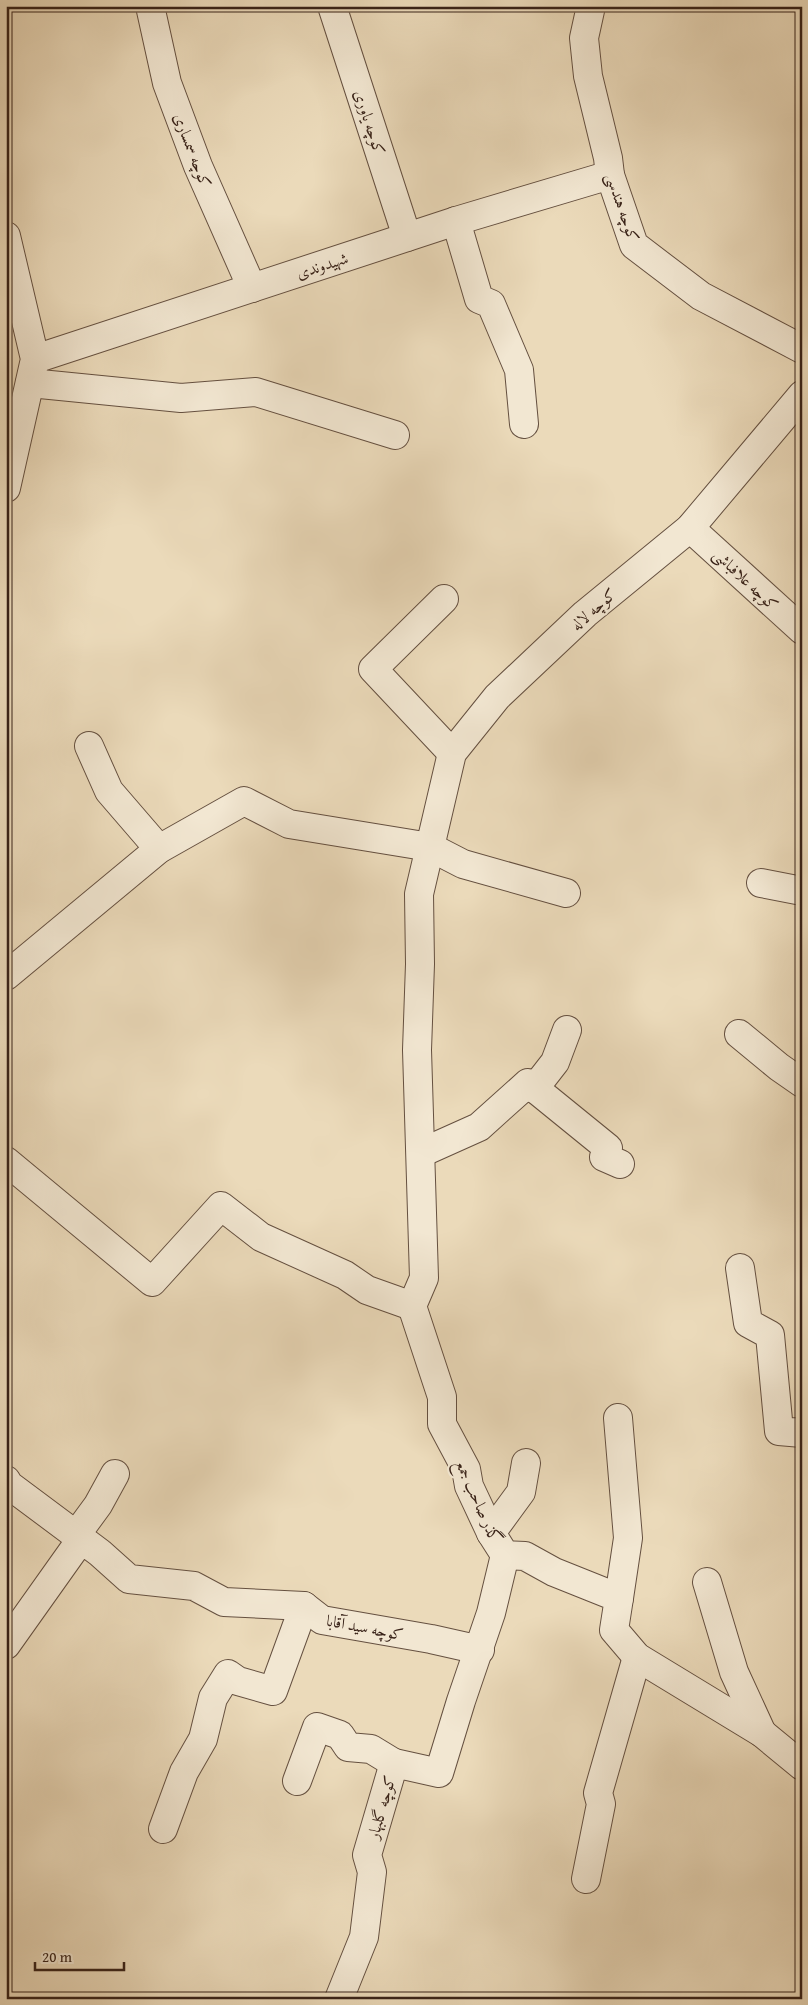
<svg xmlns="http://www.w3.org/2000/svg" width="808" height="2005" viewBox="0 0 808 2005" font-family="'Gentium Book Plus',Amiri,serif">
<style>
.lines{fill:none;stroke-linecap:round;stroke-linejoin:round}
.minor-casing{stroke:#655040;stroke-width:30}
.minor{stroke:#f2e7d2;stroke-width:28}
.labels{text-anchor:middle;stroke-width:4;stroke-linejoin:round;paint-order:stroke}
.street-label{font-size:16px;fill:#382218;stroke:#f2e7d2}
</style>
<rect width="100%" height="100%" fill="#ebdaba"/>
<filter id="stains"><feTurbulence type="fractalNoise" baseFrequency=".004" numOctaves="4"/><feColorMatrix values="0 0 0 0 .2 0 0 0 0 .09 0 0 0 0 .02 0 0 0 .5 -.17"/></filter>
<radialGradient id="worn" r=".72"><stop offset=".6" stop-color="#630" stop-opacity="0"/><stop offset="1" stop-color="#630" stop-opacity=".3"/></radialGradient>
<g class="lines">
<defs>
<g id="minor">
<path d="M 150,6 L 167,83 L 198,166 L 252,288"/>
<path d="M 332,6 L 407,237"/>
<path d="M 591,6 L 584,38 L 588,76 L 608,158 L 610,175 L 634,245 L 701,296 L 802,349"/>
<path d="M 456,221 L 479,299 L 491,304 L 519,370 L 524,424"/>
<path d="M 6,236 L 35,359 L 6,488"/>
<path d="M 35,359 L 456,221 L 610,175"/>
<path d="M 30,383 L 181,398 L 256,392 L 395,435"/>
<path d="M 690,528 L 802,630"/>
<path d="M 444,599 L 373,669 L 452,753"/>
<path d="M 89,746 L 109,791 L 159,849"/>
<path d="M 761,883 L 802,891"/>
<path d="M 6,976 L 159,849 L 244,801 L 289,824 L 430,847 L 463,864 L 566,893"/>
<path d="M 739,1034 L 779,1067 L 802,1083"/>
<path d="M 534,1089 L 555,1062 L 567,1030"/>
<path d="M 421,1153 L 479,1127 L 528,1083 L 608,1148 L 604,1157 L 620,1164"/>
<path d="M 6,1161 L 152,1282 L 221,1206 L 261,1237 L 345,1275 L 367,1290 L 412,1306"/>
<path d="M 740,1268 L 748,1323 L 770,1335 L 779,1431 L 802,1433"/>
<path d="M 412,1306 L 424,1278 L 417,1050 L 420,964 L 419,894 L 452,753 L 497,697 L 585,614 L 690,528 L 802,395"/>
<path d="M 412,1306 L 442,1397 L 442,1424 L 466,1469 L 469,1486 L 491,1533 L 505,1555 L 525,1556 L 554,1572 L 619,1598 L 614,1630 L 637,1657 L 762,1733 L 802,1766"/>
<path d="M 618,1418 L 628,1538 L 619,1598"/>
<path d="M 6,1480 L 9,1485 L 76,1535 L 98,1505 L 115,1474"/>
<path d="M 491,1533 L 521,1492 L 526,1463"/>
<path d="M 707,1582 L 734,1672 L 762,1733"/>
<path d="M 6,1645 L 77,1545 L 76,1535 L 100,1553 L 129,1579 L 194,1586 L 224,1602 L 304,1606 L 322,1620 L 431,1639 L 480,1650"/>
<path d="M 297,1781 L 317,1727 L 340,1735 L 348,1747 L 371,1749 L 394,1763"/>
<path d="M 163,1829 L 184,1772 L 203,1739 L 213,1698 L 228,1674 L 238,1681 L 273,1691 L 304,1606"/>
<path d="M 586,1879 L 601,1804 L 598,1793 L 637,1657"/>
<path d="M 339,1999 L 364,1937 L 372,1872 L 367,1855 L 394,1763 L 439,1773 L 461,1701 L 491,1613 L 505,1555"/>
</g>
</defs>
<!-- minor casing -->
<use href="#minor" class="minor-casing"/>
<!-- minor -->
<use href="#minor" class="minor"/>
</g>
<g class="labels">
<!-- street labels -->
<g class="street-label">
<text transform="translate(370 122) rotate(72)" y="6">کوچه یاوری</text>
<text transform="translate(193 150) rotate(69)" y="6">کوچه سمساری</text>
<text transform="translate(623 207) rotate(71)" y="6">کوچه هندسی</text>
<text transform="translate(322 265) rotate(-18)" y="6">شهیدوندی</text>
<text transform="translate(746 579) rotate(43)" y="6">کوچه علافباشی</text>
<text transform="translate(593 609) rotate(-41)" y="6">کوچه لاله</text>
<text transform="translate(479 1501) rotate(66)" y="6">گذر صاحب جمع</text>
<text transform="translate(365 1627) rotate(11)" y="6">کوچه سید آقابا</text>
<text transform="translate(381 1807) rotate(-74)" y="6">کوچه گلبهار</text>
</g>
</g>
<!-- margin -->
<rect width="808" height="2005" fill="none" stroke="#ebdaba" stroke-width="25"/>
<rect x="8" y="8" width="793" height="1990" fill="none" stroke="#382218" stroke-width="2.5"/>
<rect x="12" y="12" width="783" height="1980" fill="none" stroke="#382218"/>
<!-- scale -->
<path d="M35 1962v8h89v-8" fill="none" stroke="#382218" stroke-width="2.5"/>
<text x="42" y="1962" font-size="15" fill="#382218" stroke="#f2e7d2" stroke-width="4" paint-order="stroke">20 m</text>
<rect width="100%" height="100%" filter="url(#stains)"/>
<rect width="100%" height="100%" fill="url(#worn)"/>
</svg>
